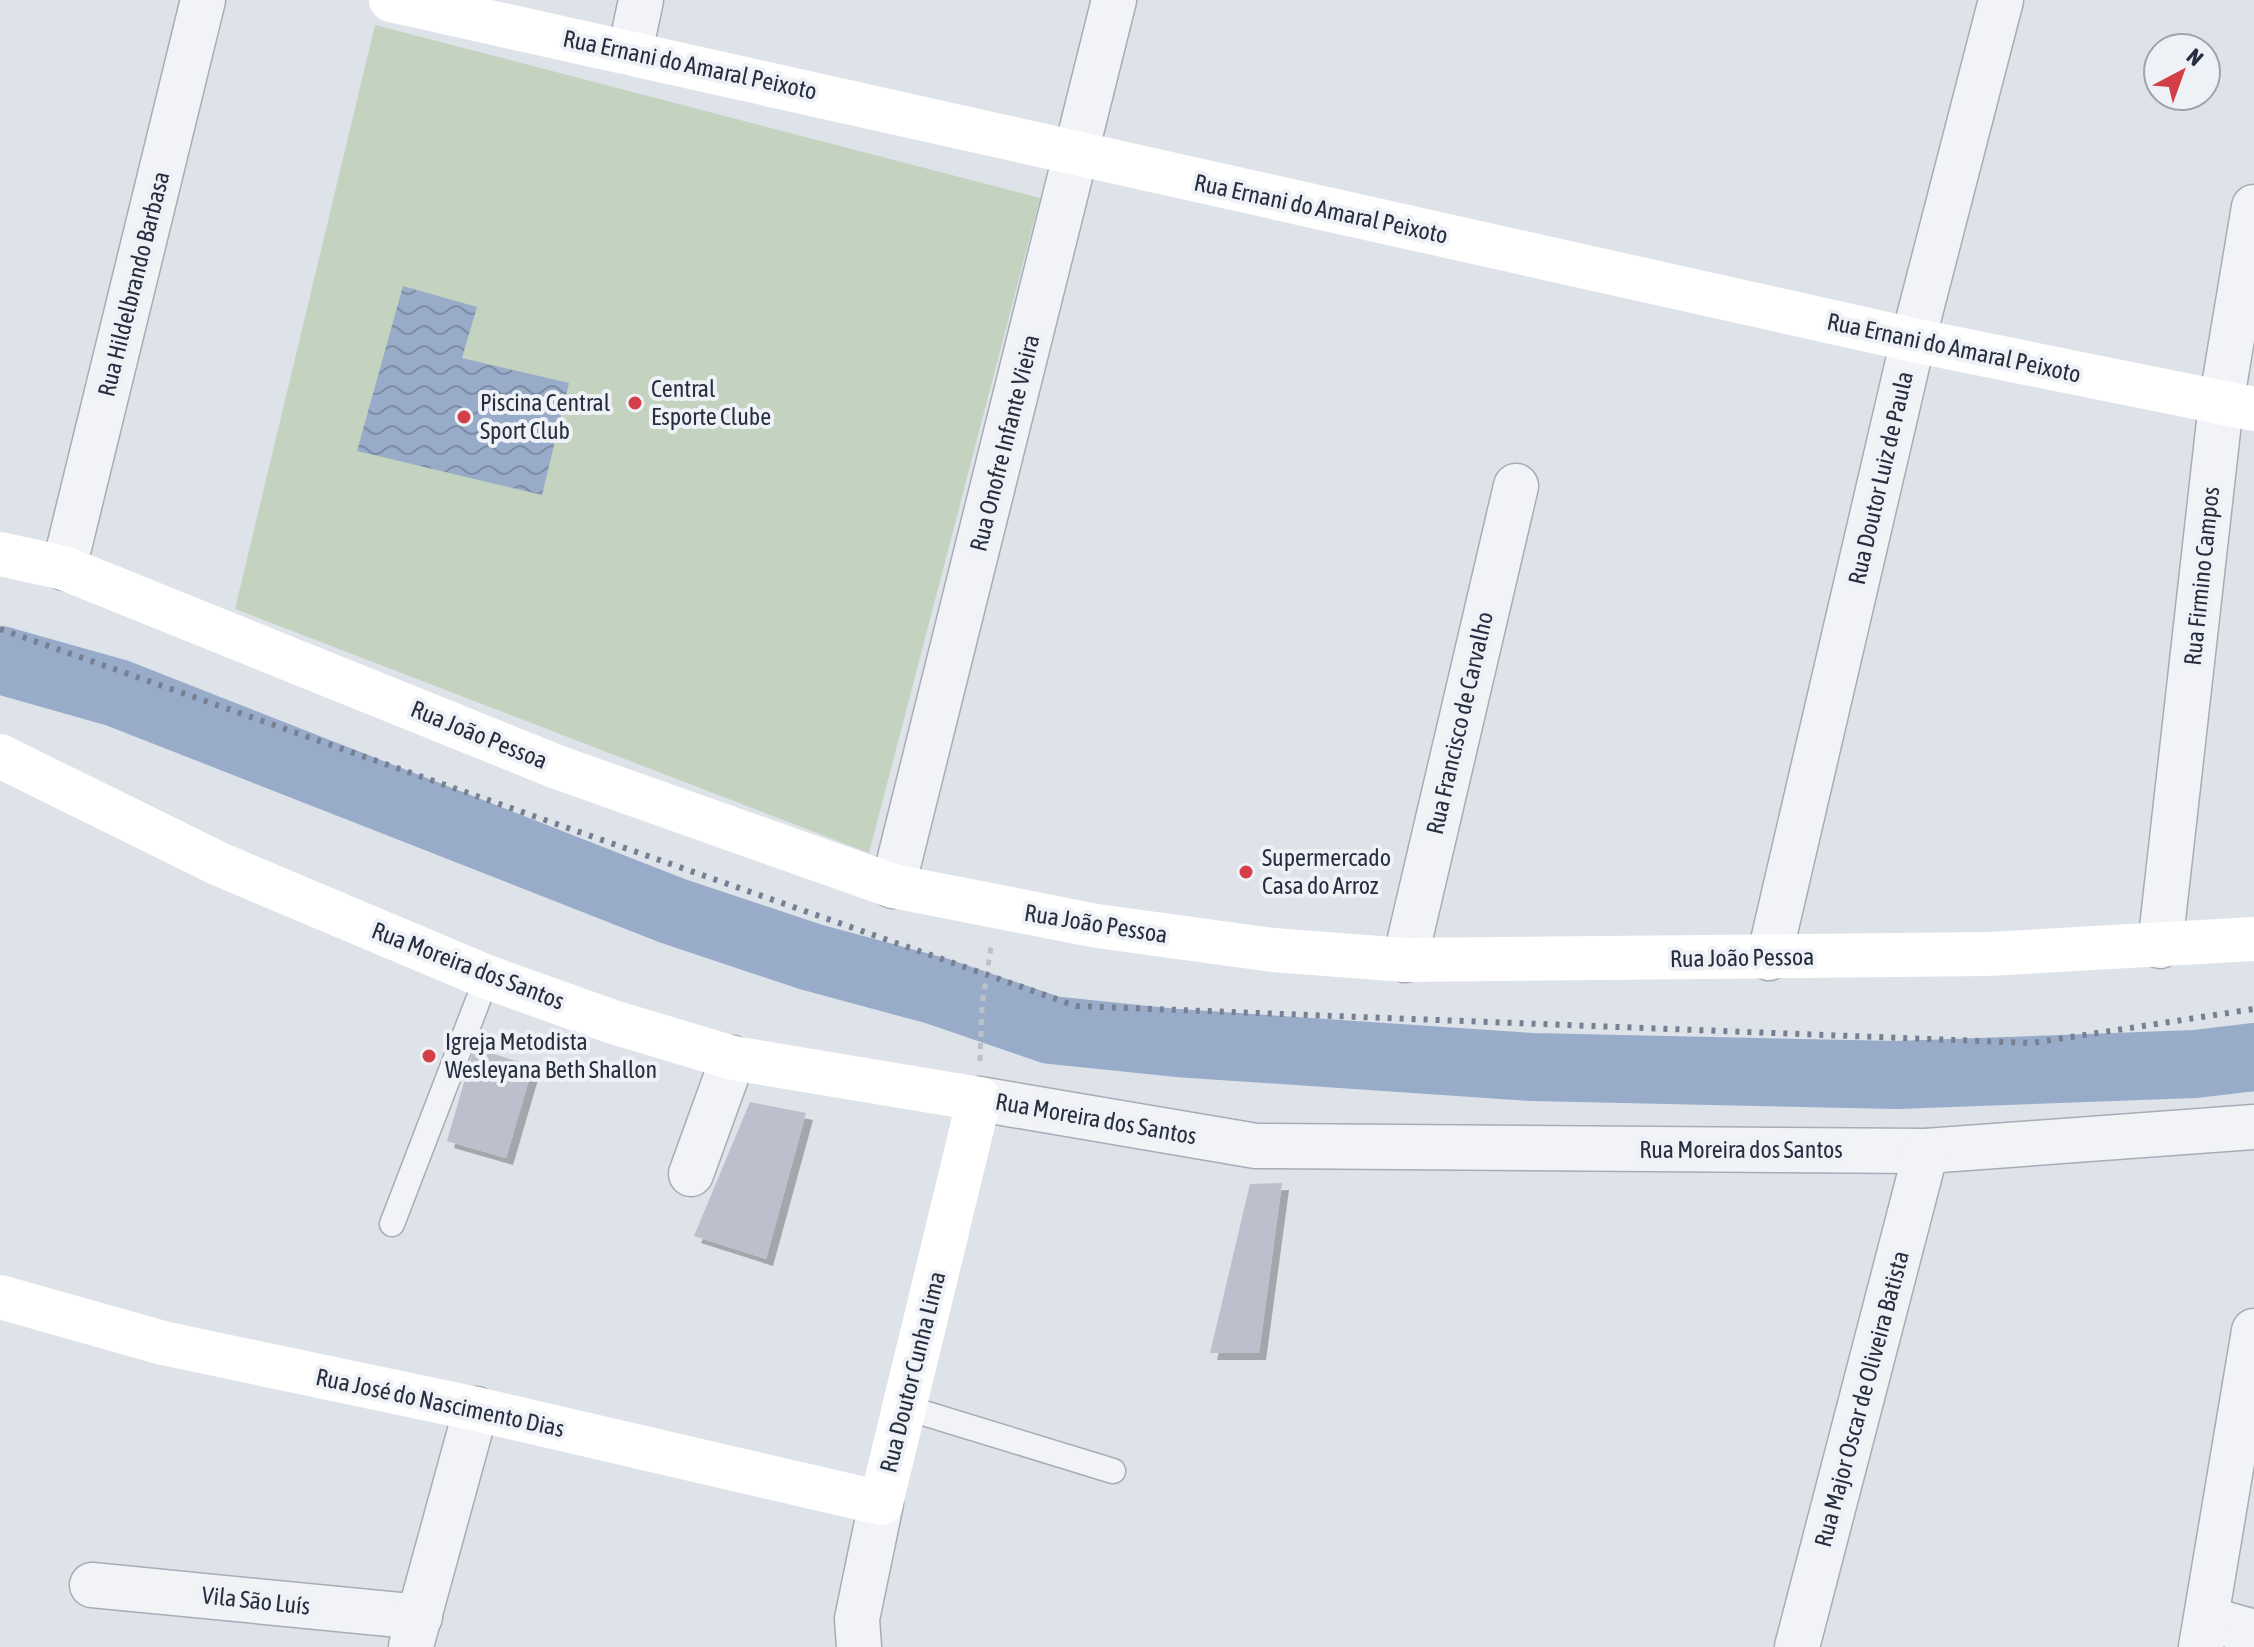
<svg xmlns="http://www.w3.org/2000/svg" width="2254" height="1647" viewBox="0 0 2254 1647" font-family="'Asap Condensed',sans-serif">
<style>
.garden{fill:#c3d3bf}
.water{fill:url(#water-waves)}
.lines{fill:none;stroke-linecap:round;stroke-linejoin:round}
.river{stroke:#98acca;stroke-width:68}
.building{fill:#bcc0cc;filter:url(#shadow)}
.lane-casing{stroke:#a7acb6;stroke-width:27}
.street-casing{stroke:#a7acb6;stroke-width:47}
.path{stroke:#bcc0c7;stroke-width:5;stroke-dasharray:6 6;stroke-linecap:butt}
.lane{stroke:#f1f3f7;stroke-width:24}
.street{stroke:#f1f3f7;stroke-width:44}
.secondary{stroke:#fff;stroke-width:44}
.rail{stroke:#777f93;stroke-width:6;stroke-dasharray:4 8;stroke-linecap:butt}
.poi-dot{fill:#d33e47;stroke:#eef1f6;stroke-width:3}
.labels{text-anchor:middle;stroke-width:8;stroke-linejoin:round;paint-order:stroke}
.street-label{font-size:24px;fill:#272e40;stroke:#eef1f6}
.poi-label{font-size:24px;fill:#272e40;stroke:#eef1f6;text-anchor:start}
</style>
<defs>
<pattern id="water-waves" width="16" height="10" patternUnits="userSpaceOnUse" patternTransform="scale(2)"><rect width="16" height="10" fill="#98acca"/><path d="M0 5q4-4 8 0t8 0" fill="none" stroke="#7c8ca5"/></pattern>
<filter id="shadow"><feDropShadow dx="7" dy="7" stdDeviation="0" flood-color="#0004"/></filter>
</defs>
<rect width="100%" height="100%" fill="#dee2e9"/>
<!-- garden -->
<path class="garden" d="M 375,25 L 1040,198 L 869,853 L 235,609 Z"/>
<!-- water -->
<path class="water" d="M 403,286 L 477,307 L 462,358 L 569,383 L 542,495 L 357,451 Z"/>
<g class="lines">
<!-- river -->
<path class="river" d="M 0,660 L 117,693 L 673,911 L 811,957 L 937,991 L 1051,1030 L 1177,1043 L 1532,1067 L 1897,1075 L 2195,1064 L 2254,1057"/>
</g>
<!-- building -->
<g class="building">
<path d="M 474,1048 L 533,1066 L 506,1158 L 447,1141 Z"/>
<path d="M 750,1102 L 806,1113 L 766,1259 L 694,1236 Z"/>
<path d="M 1282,1183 L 1259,1353 L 1210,1353 L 1250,1184 Z"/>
</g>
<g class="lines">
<defs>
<g id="lane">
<path d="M 392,1224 L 487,977"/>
<path d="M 904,1407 L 1113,1471"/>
</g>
<g id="street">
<path d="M 630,52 L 641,0"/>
<path d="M 64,568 L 203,0"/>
<path d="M 893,886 L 1114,0"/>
<path d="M 2160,946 L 2221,404 L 2254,207"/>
<path d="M 1769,958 L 1913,340 L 2001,0"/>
<path d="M 1405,960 L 1516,486"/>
<path d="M 979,1099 L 1256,1146 L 1926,1151 L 2254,1127"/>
<path d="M 691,1174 L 733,1058"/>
<path d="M 92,1585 L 420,1617"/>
<path d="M 2208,1619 L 2254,1632"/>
<path d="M 411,1646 L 476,1409"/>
<path d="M 859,1647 L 857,1619 L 881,1503"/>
<path d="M 1797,1647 L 1926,1151"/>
<path d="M 2201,1647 L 2254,1331"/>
</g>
</defs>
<!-- lane casing -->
<use href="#lane" class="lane-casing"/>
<!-- street casing -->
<use href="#street" class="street-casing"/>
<!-- path -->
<path class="path" d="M 980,1061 L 982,1005 L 991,947"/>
<!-- lane -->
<use href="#lane" class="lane"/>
<!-- street -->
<use href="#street" class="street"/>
<!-- secondary -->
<g class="secondary">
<path d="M 391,0 L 1913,340 L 2254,409"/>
<path d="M 0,554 L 64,568 L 557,767 L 893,886 L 1097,926 L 1273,950 L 1405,960 L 1989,954 L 2254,939"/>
<path d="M 0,756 L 219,864 L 487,977 L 613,1022 L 733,1058 L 979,1099 L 881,1503 L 476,1409 L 163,1343 L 0,1297"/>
</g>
<!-- rail -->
<path class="rail" d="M 0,629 L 1076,1006 L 2032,1043 L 2254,1009"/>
</g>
<!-- markers -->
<g class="poi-dot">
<circle cx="635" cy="403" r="8"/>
<circle cx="464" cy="417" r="8"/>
<circle cx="1246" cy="872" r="8"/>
<circle cx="429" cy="1056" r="8"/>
</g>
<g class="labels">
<!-- street labels -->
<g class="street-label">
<text transform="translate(690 65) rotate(12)" y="8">Rua Ernani do Amaral Peixoto</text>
<text transform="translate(1321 209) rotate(12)" y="8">Rua Ernani do Amaral Peixoto</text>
<text transform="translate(134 284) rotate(-76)" y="8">Rua Hildelbrando Barbasa</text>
<text transform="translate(1954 348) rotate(12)" y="8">Rua Ernani do Amaral Peixoto</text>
<text transform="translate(1005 443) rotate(-76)" y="8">Rua Onofre Infante Vieira</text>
<text transform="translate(1881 478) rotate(-77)" y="8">Rua Doutor Luiz de Paula</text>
<text transform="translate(2202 576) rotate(-84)" y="8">Rua Firmino Campos</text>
<text transform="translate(1460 723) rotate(-77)" y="8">Rua Francisco de Carvalho</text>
<text transform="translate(479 735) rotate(22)" y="8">Rua João Pessoa</text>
<text transform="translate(1096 924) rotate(9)" y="8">Rua João Pessoa</text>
<text transform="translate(1742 958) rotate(-1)" y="8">Rua João Pessoa</text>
<text transform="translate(468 966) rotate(21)" y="8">Rua Moreira dos Santos</text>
<text transform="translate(1096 1119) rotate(10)" y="8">Rua Moreira dos Santos</text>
<text x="1741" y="1158">Rua Moreira dos Santos</text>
<text transform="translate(913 1372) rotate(-76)" y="8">Rua Doutor Cunha Lima</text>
<text transform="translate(1862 1399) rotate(-75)" y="8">Rua Major Oscar de Oliveira Batista</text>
<text transform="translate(440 1403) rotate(12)" y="8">Rua José do Nascimento Dias</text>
<text transform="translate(256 1601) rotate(6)" y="8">Vila São Luís</text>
</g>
<!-- poi labels -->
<g class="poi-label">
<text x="651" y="397">Central<tspan x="651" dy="28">Esporte Clube</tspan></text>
<text x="480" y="411">Piscina Central<tspan x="480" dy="28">Sport Club</tspan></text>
<text x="1262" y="866">Supermercado<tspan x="1262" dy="28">Casa do Arroz</tspan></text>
<text x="445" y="1050">Igreja Metodista<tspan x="445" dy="28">Wesleyana Beth Shallon</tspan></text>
</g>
</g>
<!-- north arrow -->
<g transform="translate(2182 72) rotate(41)"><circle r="38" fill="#eef1f6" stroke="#9ea3ad" stroke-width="2"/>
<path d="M0-6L14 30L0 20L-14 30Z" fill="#d33e47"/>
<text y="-12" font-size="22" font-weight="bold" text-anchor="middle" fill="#272e40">N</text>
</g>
</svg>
